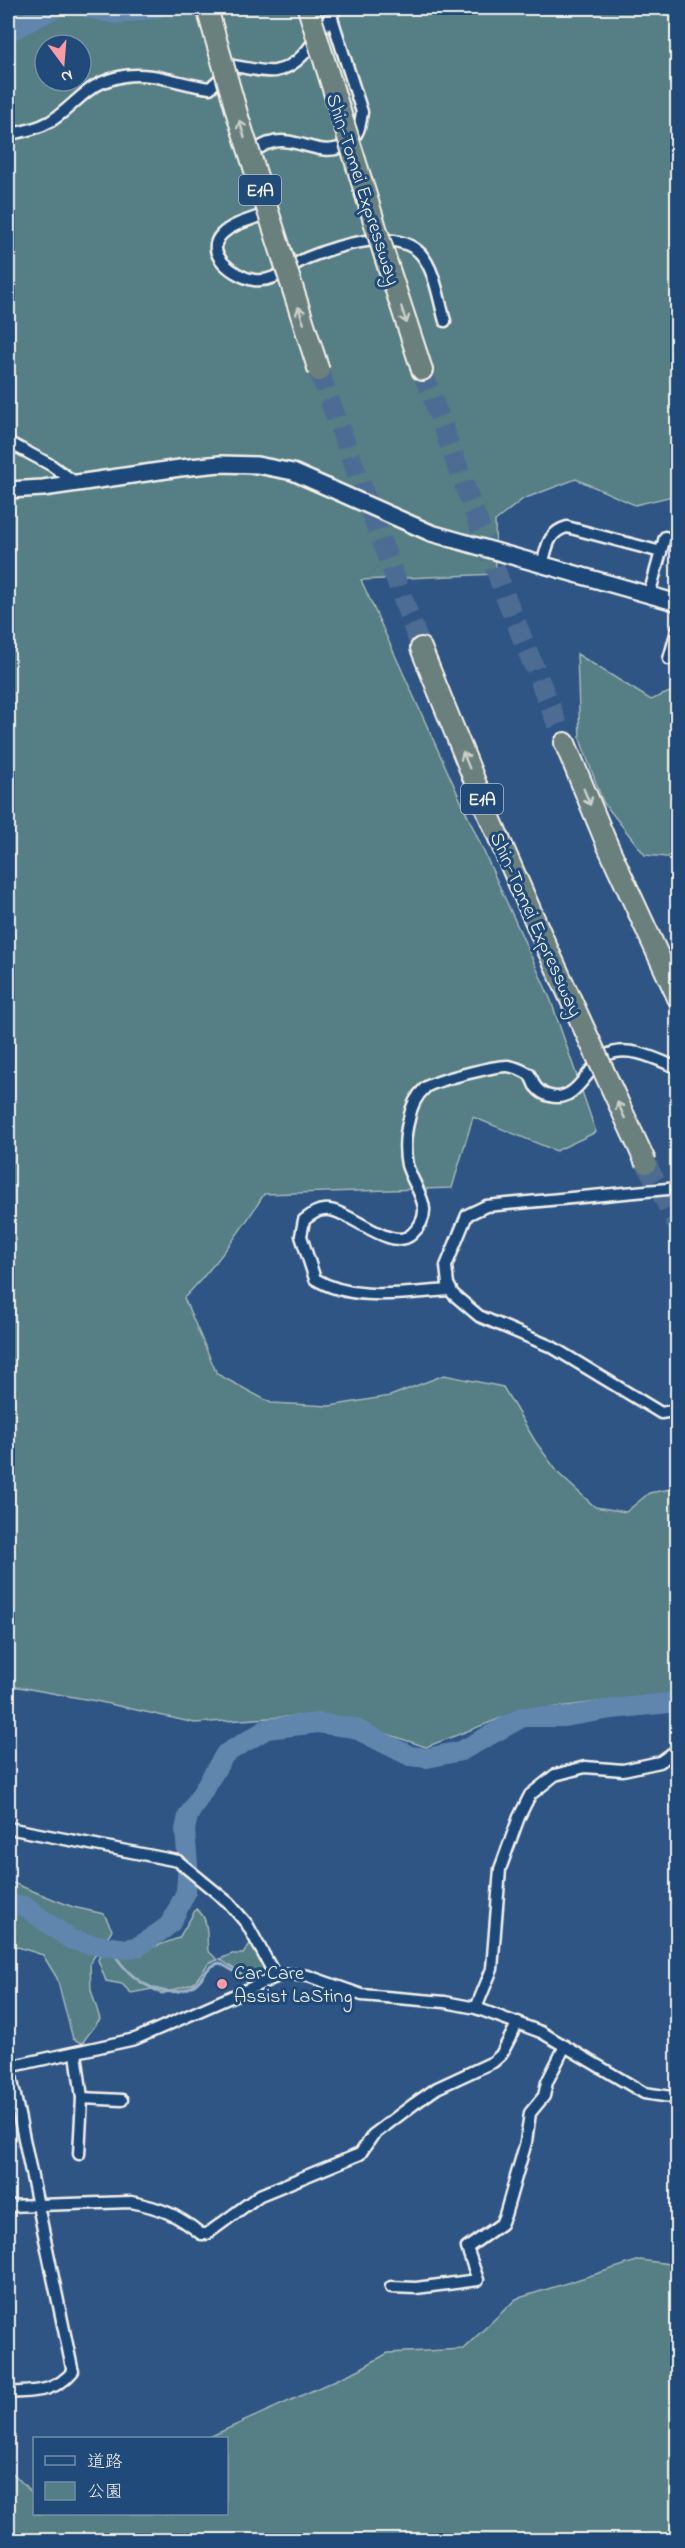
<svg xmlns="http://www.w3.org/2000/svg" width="685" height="2548" viewBox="0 0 685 2548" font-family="'Indie Flower','Klee One',sans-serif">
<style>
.green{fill:#547e85;stroke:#a4b8b6;stroke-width:1.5;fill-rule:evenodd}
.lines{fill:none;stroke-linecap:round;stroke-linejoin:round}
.stream{stroke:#9bb1c5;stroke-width:3}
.river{stroke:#6086ad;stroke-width:20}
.highway-tunnel{stroke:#4d6c94;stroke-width:20;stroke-dasharray:20 10;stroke-linecap:butt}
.street-casing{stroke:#f4f1e8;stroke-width:15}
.secondary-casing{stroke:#f4f1e8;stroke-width:20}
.highway-casing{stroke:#f4f1e8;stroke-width:24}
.street{stroke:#1f4a7a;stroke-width:10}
.secondary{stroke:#1f4a7a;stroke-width:15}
.highway{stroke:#6a807d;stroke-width:20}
.highway-bridge-casing{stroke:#f4f1e8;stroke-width:24;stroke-linecap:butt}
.highway-bridge{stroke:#6a807d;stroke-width:20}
.oneway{stroke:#cbcfc8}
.poi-dot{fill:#ff9aa2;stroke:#1f4a7a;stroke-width:2}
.labels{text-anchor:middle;stroke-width:6;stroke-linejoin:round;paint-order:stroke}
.shield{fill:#1f4a7a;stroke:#b4bfc7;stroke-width:1.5}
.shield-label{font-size:18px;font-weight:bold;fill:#f4f1e8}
.street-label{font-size:20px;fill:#f4f1e8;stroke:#1f4a7a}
.poi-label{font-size:20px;fill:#f4f1e8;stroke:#1f4a7a;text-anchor:start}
</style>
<rect width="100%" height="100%" fill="#2f5585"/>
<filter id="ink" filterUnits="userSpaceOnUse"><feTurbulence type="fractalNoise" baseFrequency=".0167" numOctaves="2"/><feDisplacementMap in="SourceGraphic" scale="12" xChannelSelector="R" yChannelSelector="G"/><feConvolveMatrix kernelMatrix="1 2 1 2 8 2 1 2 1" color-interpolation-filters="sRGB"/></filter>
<g filter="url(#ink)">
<!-- green -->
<g class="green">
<path d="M 8,8 L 677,8 L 677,495 L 635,505 L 576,479 L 523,499 L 495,521 L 496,574 L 361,580 L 550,998 L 596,1132 L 556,1151 L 473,1117 L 452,1188 L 264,1194 C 240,1233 215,1266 184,1298 L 217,1374 L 271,1403 L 330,1406 L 390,1396 L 444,1375 L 503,1387 L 535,1441 L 559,1474 L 595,1507 L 626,1512 L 649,1493 L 677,1488 L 677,1696 L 631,1698 L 517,1712 L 426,1747 L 342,1719 L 299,1716 L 195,1723 L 96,1701 L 8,1685 ZM 45,45 L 81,45 L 81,81 L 45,81 Z"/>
<path d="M 577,654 L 651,700 L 677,689 L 677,858 L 645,855 L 603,802 L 580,739 Z"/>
<path d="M 8,1883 L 13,1883 L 73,1907 L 104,1914 L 112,1930 L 90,1963 L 91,1990 L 100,2019 L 82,2043 L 73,2039 L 57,1978 L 43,1955 L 8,1944 Z"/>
<path d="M 196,1909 C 210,1918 206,1936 208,1951 L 218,1960 L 209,1963 L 194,1983 L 162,1994 L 152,1989 L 131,1993 L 122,1984 L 106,1981 L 98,1960 L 102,1950 L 114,1954 L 142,1955 L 151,1948 L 179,1938 Z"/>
<path d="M 252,1941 L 264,1967 L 260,1976 L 250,1980 L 220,1959 L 232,1954 L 243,1954 Z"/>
<path d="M 640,2260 L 677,2265 L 677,2540 L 8,2540 L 8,2468 L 34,2495 L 34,2514 L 226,2514 L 226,2438 L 207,2438 L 358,2370 L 388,2353 L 463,2349 L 516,2299 Z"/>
</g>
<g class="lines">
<!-- stream -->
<path class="stream" d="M 111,1947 C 124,1976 160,2004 193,1986 C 204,1979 206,1965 220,1963 L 250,1981"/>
<!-- river -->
<g class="river">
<path d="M 87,8 L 115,14 L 156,8"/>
<path d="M 8,32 L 55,8"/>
<path d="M 8,1905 L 24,1906 L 70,1939 L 88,1944 L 127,1949 L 139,1946 L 164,1929 L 171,1923 L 186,1892 L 188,1865 L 185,1830 L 188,1816 L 225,1754 L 267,1729 L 318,1723 L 354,1728 L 410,1756 L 427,1758 L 461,1751 L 523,1717 L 564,1717 L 612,1709 L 678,1702"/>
</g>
<!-- highway-tunnel -->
<g class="highway-tunnel">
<path d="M 422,370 L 506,598 L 565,743"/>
<path d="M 319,371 L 421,648"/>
<path d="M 646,1163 L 678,1226"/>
</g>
<defs>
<g id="street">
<path d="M 8,134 C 23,132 37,129 51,121 C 80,102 85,83 124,76 C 154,71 181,85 210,88 L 233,66 C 244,67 265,73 275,71 C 306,66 319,29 337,8"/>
<path d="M 253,160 L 253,152 C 258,149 264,144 270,143 C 296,134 322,161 347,144 C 359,135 360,126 362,112 L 331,15"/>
<path d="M 270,209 L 268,213 C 254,219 233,223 222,234 C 202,253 235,277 254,280 C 276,283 288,266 307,258 C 336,246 394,227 420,253 C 435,269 439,301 445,321"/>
<path d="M 8,442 L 51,465 L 76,483"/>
<path d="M 542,565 C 547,547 548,532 567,527 L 661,552"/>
<path d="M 649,595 L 665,537"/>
<path d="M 669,659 L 678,627"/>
<path d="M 678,1188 L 486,1206 L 467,1215 L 446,1266 L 448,1284 L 453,1294 L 479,1316 L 552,1347 L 661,1413 L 678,1410"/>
<path d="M 451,1290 C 406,1292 355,1303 315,1279 L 301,1236 L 304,1220 C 310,1216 316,1210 324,1210 C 348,1207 390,1254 412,1234 C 438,1210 415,1191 407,1165 C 404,1150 405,1134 409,1119 C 411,1107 415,1097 425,1088 C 432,1081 497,1065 508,1066 C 515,1067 522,1070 529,1074 C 532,1078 533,1082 535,1086 C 539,1091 544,1095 550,1096 C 577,1104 588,1065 607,1055 C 629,1044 658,1060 678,1068"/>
<path d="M 8,1828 L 178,1861 L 229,1903 L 247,1924 L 276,1977"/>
<path d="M 476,2008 L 492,1969 L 500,1869 L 519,1817 L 530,1795 L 555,1775 L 585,1767 L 623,1770 L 660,1762 L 678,1749"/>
<path d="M 76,2053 L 82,2098 L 79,2154"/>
<path d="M 8,2067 L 135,2039 L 276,1977 L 290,1974 L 308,1976 L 362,1995 L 445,2002 L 476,2008 L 541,2032 L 644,2093 L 678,2098"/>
<path d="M 9,2067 L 72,2368"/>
<path d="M 82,2098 L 122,2100"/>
<path d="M 8,2206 L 131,2202 C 161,2208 178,2215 201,2234 L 207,2234 L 260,2195 L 360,2154 L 373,2135 L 414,2104 L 437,2088 L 493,2062 L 501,2055 L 518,2022"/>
<path d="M 391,2287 L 416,2288 L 478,2280 L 467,2248 L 501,2224 L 505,2215 L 526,2142 L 530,2113 L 544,2096 L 547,2082 L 565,2046"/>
<path d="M 8,2393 C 34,2391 55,2393 73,2371"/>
</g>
<path id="secondary" d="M 8,490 L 43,488 L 180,468 L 220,464 L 257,465 L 293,472 L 431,533 L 678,603"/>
<g id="highway">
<path d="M 386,260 L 422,370"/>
<path d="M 421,648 L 484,804 L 547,948"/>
<path d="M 565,743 L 606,842 L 678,998"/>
</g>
</defs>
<!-- street casing -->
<use href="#street" class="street-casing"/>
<!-- secondary casing -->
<use href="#secondary" class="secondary-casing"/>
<!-- highway casing -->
<use href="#highway" class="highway-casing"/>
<!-- street -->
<use href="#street" class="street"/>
<!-- secondary -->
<use href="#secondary" class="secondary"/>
<!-- highway -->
<use href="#highway" class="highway"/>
<defs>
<g id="highway-bridge">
<path d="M 207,8 L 238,117 L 319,371"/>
<path d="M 308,8 L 386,260"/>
<path d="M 547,948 L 646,1163"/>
</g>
</defs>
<!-- highway-bridge casing -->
<use href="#highway-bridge" class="highway-bridge-casing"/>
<!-- highway-bridge -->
<use href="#highway-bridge" class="highway-bridge"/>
</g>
<!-- one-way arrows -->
<defs><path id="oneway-shaft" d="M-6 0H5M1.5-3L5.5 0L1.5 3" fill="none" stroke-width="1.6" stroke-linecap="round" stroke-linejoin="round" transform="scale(1.5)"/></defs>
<g class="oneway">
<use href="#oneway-shaft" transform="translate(242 129) rotate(-107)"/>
<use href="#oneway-shaft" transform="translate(301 315) rotate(-108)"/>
<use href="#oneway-shaft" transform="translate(404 315) rotate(72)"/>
<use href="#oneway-shaft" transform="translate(466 760) rotate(-112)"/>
<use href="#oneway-shaft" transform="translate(587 797) rotate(68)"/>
<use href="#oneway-shaft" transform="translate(621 1110) rotate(-115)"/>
</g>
</g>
<!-- markers -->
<circle class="poi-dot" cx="222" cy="1984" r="6"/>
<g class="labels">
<!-- shield labels -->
<g class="shield">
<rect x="239" y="175" width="42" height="30" rx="4.5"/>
<rect x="461" y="784" width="42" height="30" rx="4.5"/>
</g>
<g class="shield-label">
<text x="260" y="196">E1A</text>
<text x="482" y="805">E1A</text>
</g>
<!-- street labels -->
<g class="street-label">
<text transform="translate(364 189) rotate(72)" y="7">Shin-Tomei Expressway</text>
<text transform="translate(537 924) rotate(66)" y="7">Shin-Tomei Expressway</text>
</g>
<!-- poi labels -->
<g class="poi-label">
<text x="234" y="1979">Car Care<tspan x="234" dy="23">Assist LaSting</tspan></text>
</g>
</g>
<!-- margin -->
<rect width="685" height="2548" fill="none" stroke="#1f4a7a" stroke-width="30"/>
<rect x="15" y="15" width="655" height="2518" fill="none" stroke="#f4f1e8" stroke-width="2" filter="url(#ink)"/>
<!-- legend -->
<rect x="33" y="2437" width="195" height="78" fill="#1f4a7a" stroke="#748da6" stroke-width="1.5"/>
<rect x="45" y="2456" width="30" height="9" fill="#1f4a7a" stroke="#748da6" stroke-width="1.5"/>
<text x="87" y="2467" font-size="18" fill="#f4f1e8">道路</text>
<rect x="45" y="2482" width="30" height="18" fill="#547e85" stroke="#748da6" stroke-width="1.5"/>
<text x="87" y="2497" font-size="18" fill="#f4f1e8">公園</text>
<!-- north arrow -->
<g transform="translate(63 63) rotate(164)"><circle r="28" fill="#1f4a7a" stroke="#748da6" stroke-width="1.5"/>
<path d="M0-4.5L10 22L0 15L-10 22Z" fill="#ff9aa2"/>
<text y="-9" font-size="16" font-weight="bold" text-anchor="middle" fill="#f4f1e8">N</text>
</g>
</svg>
